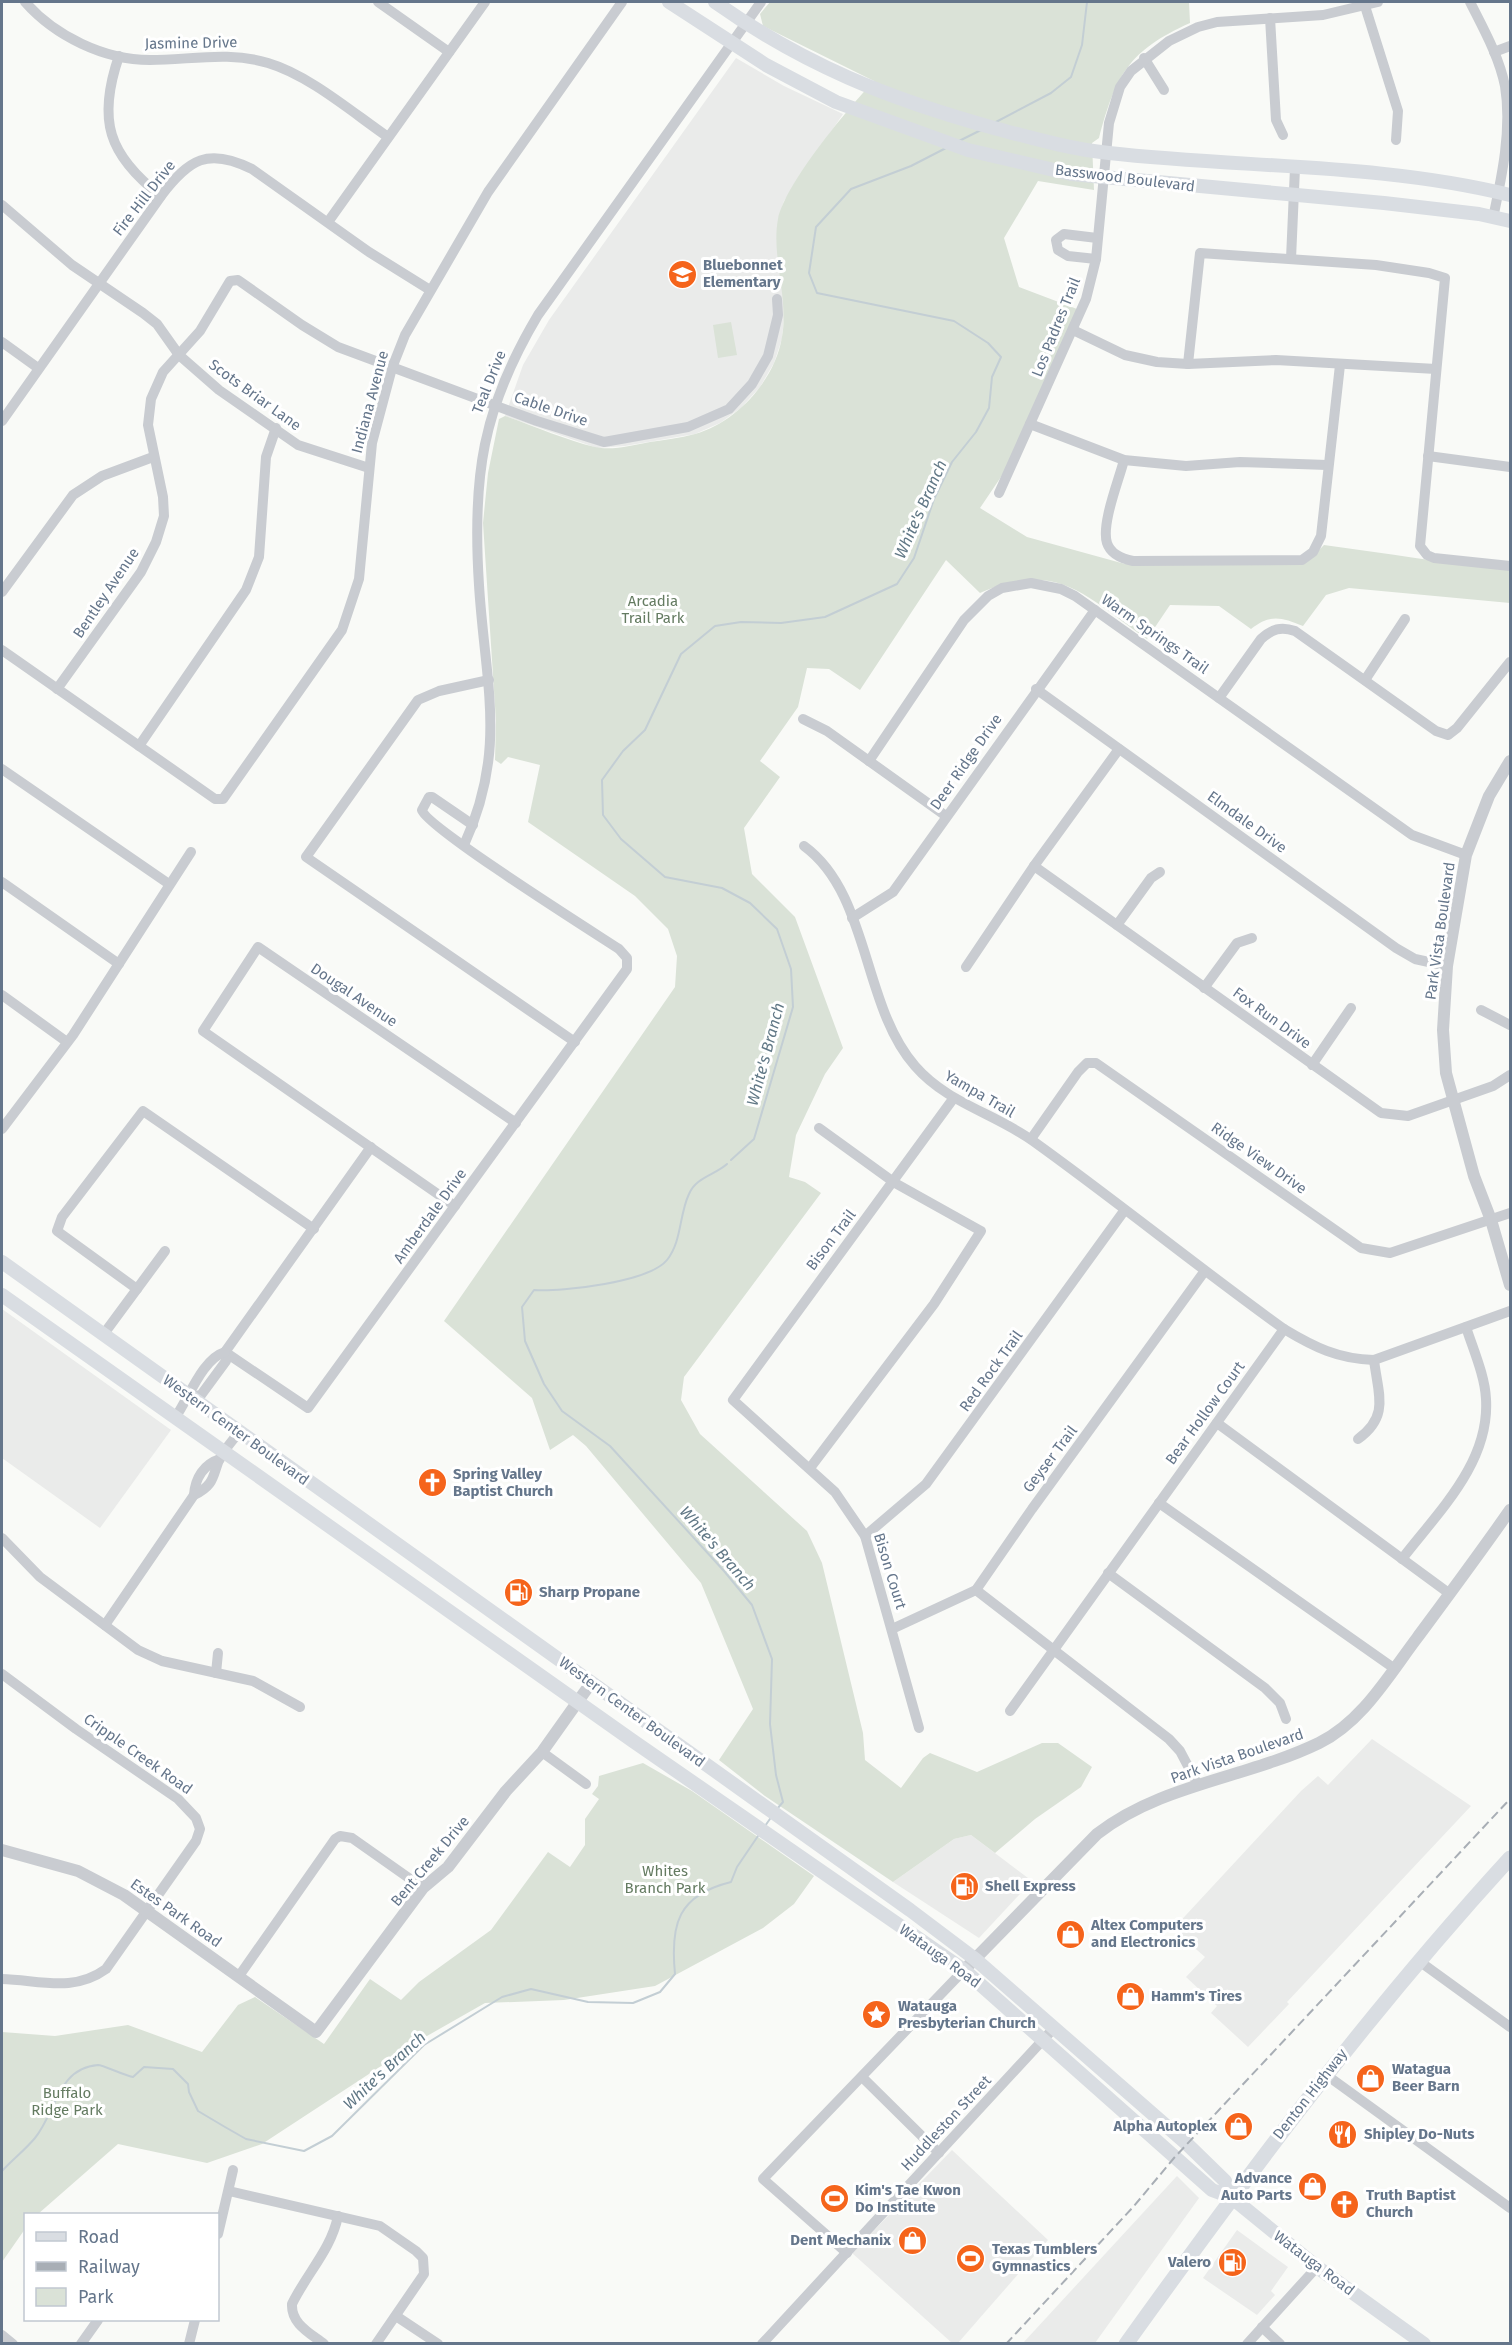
<svg xmlns="http://www.w3.org/2000/svg" width="1512" height="2345" viewBox="0 0 1512 2345" font-family="'Fira Sans',sans-serif">
<style>
.built{fill:#eaebea}
.green{fill:#dae2d7}
.lines{fill:none;stroke-linecap:round;stroke-linejoin:round}
.stream{stroke:#c3ced4;stroke-width:2}
.minor{stroke:#c9ccd1;stroke-width:10}
.tertiary{stroke:#c9ccd1;stroke-width:12}
.secondary{stroke:#d9dde2;stroke-width:14}
.primary{stroke:#d9dde2;stroke-width:15}
.rail{stroke:#a8aeb5;stroke-width:2;stroke-dasharray:9 4.5;stroke-linecap:butt}
.labels{text-anchor:middle;stroke-width:6;stroke-linejoin:round;paint-order:stroke}
.street-label{font-size:15px;fill:#65768b;stroke:#fff}
.poi-label{font-size:15px;font-weight:bold;fill:#65768b;stroke:#fff;text-anchor:start}
.park-label{font-size:15px;fill:#647b61;stroke:#fff}
.water-label{font-size:16px;font-style:italic;fill:#617886;stroke:#fff}
</style>
<rect width="100%" height="100%" fill="#f9faf7"/>
<!-- built -->
<g class="built">
<path d="M 736,58 L 784,86 L 843,114 L 784,201 L 778,220 L 785,306 L 782,339 L 774,363 L 760,387 L 741,408 L 720,423 L 695,434 L 625,446 L 597,448 L 505,416 L 523,365 L 549,320 Z"/>
<path d="M 2,1309 L 171,1430 L 100,1528 L 2,1458 Z"/>
<path d="M 1372,1739 L 1471,1806 L 1287,2002 L 1289,2004 L 1248,2047 L 1211,2013 L 1217,2006 L 1186,1977 L 1205,1957 L 1173,1929 L 1301,1791 L 1318,1776 L 1328,1785 Z"/>
<path d="M 971,1835 L 1032,1881 L 979,1938 L 893,1882 L 954,1839 Z"/>
<path d="M 952,2150 L 1048,2240 L 958,2343 L 952,2343 L 852,2253 Z"/>
<path d="M 1177,2176 L 1199,2198 L 1095,2343 L 1023,2343 Z"/>
<path d="M 1237,2230 L 1288,2267 L 1271,2291 L 1275,2295 L 1257,2315 L 1203,2278 Z"/>
</g>
<!-- green -->
<g class="green">
<path d="M 770,2 L 1189,2 L 1190,23 C 1128,51 1116,75 1099,138 L 1092,143 L 1094,190 L 1038,181 L 1004,238 L 1019,287 L 1077,309 L 1005,471 L 980,508 L 1027,537 L 1125,564 L 1292,565 L 1307,562 L 1324,545 C 1386,553 1448,564 1510,570 L 1510,603 L 1349,588 L 1326,595 L 1303,626 C 1281,617 1270,614 1251,629 L 1219,606 L 1170,605 L 1147,639 C 1085,596 1058,559 980,593 L 946,560 L 860,690 L 829,669 L 807,668 L 798,707 L 760,761 L 780,777 L 744,828 L 752,874 L 795,917 L 843,1048 L 825,1074 L 796,1135 L 789,1177 L 805,1182 L 821,1193 L 684,1377 L 681,1400 L 700,1434 L 807,1531 L 822,1563 L 863,1733 L 865,1760 L 901,1788 L 923,1758 L 930,1753 L 977,1772 L 1042,1743 L 1058,1743 L 1092,1767 L 1081,1787 L 1035,1819 L 995,1853 L 971,1835 L 954,1839 L 893,1882 L 765,1796 L 719,1760 L 753,1709 L 701,1583 L 586,1446 L 573,1435 L 550,1450 L 532,1398 L 444,1321 L 675,987 L 677,956 L 668,929 L 635,896 L 528,822 L 540,765 L 508,757 L 501,764 L 495,760 L 496,721 L 483,523 L 488,473 L 499,419 L 505,416 C 534,426 565,440 595,447 C 612,451 633,445 650,442 C 664,440 680,438 695,434 C 737,422 775,380 782,337 C 789,298 771,256 778,219 C 785,184 848,108 874,81 L 763,26 L 760,14 Z"/>
<path d="M 731,322 L 737,355 L 718,358 L 713,325 Z"/>
<path d="M 643,1763 L 692,1791 L 814,1876 L 794,1904 L 763,1928 L 655,1986 L 564,2000 L 485,2003 L 427,2036 L 262,2144 L 207,2163 L 118,2144 L 38,2214 L 26,2214 L 25,2229 L 2,2262 L 2,2032 L 55,2036 L 128,2025 L 202,2052 L 238,2005 L 255,1997 L 324,2044 L 370,1979 L 401,2000 L 419,1982 L 491,1930 L 548,1852 L 570,1867 L 585,1845 L 585,1819 L 599,1799 L 592,1794 L 598,1786 L 599,1776 Z"/>
</g>
<g class="lines">
<!-- stream -->
<g class="stream">
<path d="M 994,123 L 1051,93 L 1071,77 L 1082,45 L 1087,2"/>
<path d="M 959,141 L 981,130"/>
<path d="M 731,1160 L 754,1139 L 793,1007 L 791,969 L 777,929 L 750,903 L 722,888 L 665,877 L 621,839 L 603,815 L 602,780 L 623,751 L 645,730 L 681,654 L 715,626 L 741,622 L 781,623 L 825,617 L 897,584 L 914,558 L 934,499 L 952,462 L 976,432 L 989,408 L 992,377 L 1001,357 L 988,343 L 954,321 L 817,293 L 809,273 L 816,227 L 851,189 L 911,166 L 946,148"/>
<path d="M 727,1164 C 715,1175 696,1177 689,1194 C 679,1215 682,1241 667,1260 C 649,1282 563,1292 534,1290 L 522,1307 L 525,1341 L 544,1384 L 562,1411 L 610,1446 L 724,1571 L 752,1605 L 772,1659 L 770,1724 L 776,1775 L 783,1802 L 777,1809"/>
<path d="M 765,1826 L 772,1816"/>
<path d="M 2,2171 C 12,2160 25,2150 35,2138 C 56,2113 57,2068 98,2065 C 103,2065 123,2075 133,2077 L 144,2067 L 173,2069 L 188,2084 L 189,2092 L 198,2111 L 225,2127 L 246,2139 L 304,2151 L 332,2136 L 424,2045 L 502,1997 L 531,1989 L 588,2002 L 633,2003 L 660,1992 L 675,1974 C 670,1924 678,1895 731,1882 L 737,1867 L 760,1833"/>
</g>
<!-- minor -->
<g class="minor">
<path d="M 25,2 C 55,36 104,60 150,60 C 190,60 229,51 268,63 C 309,75 353,113 388,137"/>
<path d="M 378,2 L 449,52"/>
<path d="M 1470,2 C 1483,28 1499,56 1505,86 C 1512,129 1502,176 1493,218"/>
<path d="M 1365,6 L 1398,111 L 1396,140"/>
<path d="M 1270,18 L 1276,120 L 1283,135"/>
<path d="M 1494,52 L 1510,46"/>
<path d="M 119,56 C 97,120 108,155 161,196"/>
<path d="M 1144,58 L 1164,90"/>
<path d="M 2,205 L 72,265 L 143,313 L 157,324 L 179,355 L 219,390 L 298,445 L 369,468"/>
<path d="M 328,222 L 485,2"/>
<path d="M 1096,259 L 1068,256 L 1058,250 L 1056,240 L 1064,234 L 1097,238"/>
<path d="M 1291,259 L 1295,168"/>
<path d="M 1073,330 L 1125,355 L 1157,362 L 1188,364 L 1276,360 L 1436,369"/>
<path d="M 2,342 L 38,368"/>
<path d="M 1188,364 L 1200,253 L 1376,265 L 1429,273 L 1445,278 L 1420,546 L 1427,555 L 1434,558 L 1510,566"/>
<path d="M 2,421 L 161,196 C 189,159 208,147 252,169 L 369,252 L 430,290"/>
<path d="M 1030,424 L 1124,460 L 1186,466 L 1240,462 L 1327,465"/>
<path d="M 1428,456 L 1510,467"/>
<path d="M 1124,460 C 1119,480 1101,524 1107,543 C 1111,555 1123,559 1133,561 L 1302,560 L 1313,552 L 1321,536 L 1340,365"/>
<path d="M 999,493 L 1086,299 L 1096,259 L 1109,123 L 1120,87 L 1131,71 L 1169,41 L 1198,27 L 1217,22 L 1323,15 L 1378,2"/>
<path d="M 2,592 L 73,495 L 102,476 L 153,457"/>
<path d="M 2,650 L 215,799 L 223,799 L 342,630 L 359,579 L 372,443 L 392,368 L 405,335 L 488,192 L 622,2"/>
<path d="M 489,680 L 439,691 L 418,700 L 306,857 L 575,1042"/>
<path d="M 1365,680 L 1405,619"/>
<path d="M 57,689 L 141,572 L 156,542 L 164,516 L 163,497 L 148,425 L 151,399 L 163,372 L 200,331 L 230,281 L 238,280 L 302,325 L 338,347 L 537,421 L 604,442 L 688,427 L 729,409 L 752,384 L 768,356 L 778,315 L 777,299"/>
<path d="M 1036,689 L 1396,948 L 1415,959 L 1447,966"/>
<path d="M 1219,698 L 1261,639 C 1272,629 1281,626 1295,631 L 1436,731 L 1448,735 L 1457,728 L 1510,662"/>
<path d="M 803,719 L 827,731 L 946,816"/>
<path d="M 139,746 L 246,590 L 259,557 L 266,457 L 276,428"/>
<path d="M 869,761 L 964,620 L 988,596 L 1002,588 L 1031,583 L 1061,589 L 1075,596 L 1412,835 L 1466,855"/>
<path d="M 2,769 L 169,884"/>
<path d="M 464,845 C 508,749 485,684 479,585 C 472,477 482,409 538,315 L 761,2"/>
<path d="M 804,846 C 870,894 862,1006 915,1066 C 947,1103 994,1113 1033,1141 C 1118,1202 1199,1268 1284,1329 C 1314,1347 1338,1359 1374,1360 L 1510,1311"/>
<path d="M 1034,866 L 1381,1113 L 1408,1116 L 1493,1086 L 1510,1075"/>
<path d="M 2,882 L 119,964"/>
<path d="M 852,918 L 893,892 L 1095,610"/>
<path d="M 1117,925 L 1151,878 L 1160,872"/>
<path d="M 966,967 L 1034,866 L 1119,749"/>
<path d="M 1204,988 L 1237,943 L 1252,938"/>
<path d="M 2,995 L 67,1042"/>
<path d="M 1481,1010 L 1510,1025"/>
<path d="M 1312,1065 L 1351,1008"/>
<path d="M 2,1129 L 73,1035 L 191,852"/>
<path d="M 1031,1139 L 1078,1072 L 1087,1063 L 1096,1063 L 1361,1248 L 1390,1253 L 1510,1213"/>
<path d="M 455,1206 L 203,1031 L 258,947 L 516,1123"/>
<path d="M 137,1289 L 57,1231 L 62,1217 L 143,1111 L 314,1229"/>
<path d="M 103,1335 L 165,1251"/>
<path d="M 225,1352 L 308,1408 L 627,969 L 627,958 L 619,949 C 593,932 425,826 422,810 L 429,797 L 432,797 L 473,825"/>
<path d="M 190,1397 L 201,1395 L 226,1361 L 225,1352 L 371,1147"/>
<path d="M 175,1418 C 189,1398 202,1359 225,1352"/>
<path d="M 1217,1423 L 1450,1594"/>
<path d="M 1358,1439 C 1390,1416 1378,1394 1374,1360"/>
<path d="M 810,1468 L 934,1304 L 981,1231 L 895,1183 L 819,1128"/>
<path d="M 194,1495 C 195,1478 204,1464 220,1459"/>
<path d="M 1159,1503 L 1395,1669"/>
<path d="M 865,1536 L 926,1484 L 1124,1211"/>
<path d="M 2,1538 L 40,1577 L 138,1650 L 162,1661 L 253,1681 L 300,1707"/>
<path d="M 1402,1559 C 1438,1512 1490,1463 1486,1399 C 1485,1376 1473,1349 1466,1327"/>
<path d="M 1108,1573 L 1265,1688 L 1280,1703 L 1286,1719"/>
<path d="M 976,1590 L 1169,1739 L 1180,1751 L 1198,1785"/>
<path d="M 105,1625 L 194,1495 C 217,1484 212,1473 221,1456 C 226,1448 233,1440 239,1432"/>
<path d="M 892,1629 L 976,1590 L 1032,1509 L 1204,1272"/>
<path d="M 216,1673 L 218,1653"/>
<path d="M 2,1674 L 76,1729 L 178,1799 L 196,1818 L 200,1829 L 196,1841 L 106,1969 C 73,1993 39,1980 2,1979"/>
<path d="M 1010,1711 L 1284,1329"/>
<path d="M 919,1728 L 865,1536 L 835,1492 L 733,1400 L 953,1099"/>
<path d="M 542,1752 L 586,1784"/>
<path d="M 1419,1961 L 1510,2027"/>
<path d="M 239,1976 L 335,1839 L 340,1836 L 352,1838 L 423,1888"/>
<path d="M 1325,2074 L 1510,2208"/>
<path d="M 862,2077 L 939,2153"/>
<path d="M 229,2191 L 380,2226 L 416,2251 L 423,2258 L 424,2274 L 376,2344"/>
<path d="M 218,2234 L 233,2170"/>
<path d="M 847,2253 L 763,2179 L 964,1970"/>
<path d="M 396,2316 L 438,2344"/>
<path d="M 1262,2327 L 1280,2344"/>
<path d="M 2,2335 L 13,2344"/>
<path d="M 81,2344 L 98,2320"/>
<path d="M 189,2344 L 195,2320"/>
<path d="M 324,2344 C 310,2333 291,2324 292,2304 C 307,2273 331,2250 338,2216"/>
<path d="M 762,2344 L 1054,2028"/>
<path d="M 1247,2344 L 1317,2267"/>
</g>
<!-- tertiary -->
<g class="tertiary">
<path d="M 1510,761 L 1489,796 L 1466,855 L 1447,966 L 1443,1030 L 1446,1073 L 1474,1176 L 1491,1220 L 1510,1285"/>
<path d="M 2,1850 L 78,1871 L 124,1895 L 316,2032 L 423,1888 L 448,1867 L 506,1791 L 542,1752 L 591,1683"/>
<path d="M 969,1965 L 1097,1834 C 1161,1784 1247,1778 1319,1743 C 1362,1722 1389,1675 1417,1638 C 1448,1596 1480,1553 1510,1510"/>
</g>
<!-- secondary -->
<g class="secondary">
<path d="M 669,2 L 766,65 L 836,102 L 968,150 L 1071,174 L 1384,203 L 1479,214 L 1510,221"/>
<path d="M 715,2 C 804,65 889,99 994,128 C 1032,138 1070,149 1109,153 C 1242,168 1380,163 1510,195"/>
<path d="M 2,1262 L 910,1910 L 975,1959 L 1187,2144 L 1225,2181 L 1231,2197"/>
<path d="M 2,1295 L 633,1741 L 964,1970 L 1212,2190 L 1231,2197 L 1317,2267 L 1424,2344"/>
</g>
<!-- primary -->
<path class="primary" d="M 1126,2344 C 1248,2174 1369,2012 1510,1858"/>
<!-- rail -->
<path class="rail" d="M 1006,2344 L 1134,2206 L 1174,2158 L 1510,1799"/>
</g>
<!-- icons -->
<defs>
<symbol id="school-disc" viewBox="-11 -11 22 22"><circle r="9.5" fill="#f5641b" stroke="#fff"/><path d="M0-5L7-2L0 1L-7-2ZM-4 1L0 2.5L4 1V4Q0 6-4 4Z" fill="#fff"/></symbol>
<symbol id="church-disc" viewBox="-11 -11 22 22"><circle r="9.5" fill="#f5641b" stroke="#fff"/><path d="M-1.2-6h2.4v3.5h3.3v2.4h-3.3V6h-2.4V-.1h-3.3v-2.4h3.3Z" fill="#fff"/></symbol>
<symbol id="fuel-disc" viewBox="-11 -11 22 22"><circle r="9.5" fill="#f5641b" stroke="#fff"/><path d="M-5.5-6h7V0h2V4h1.3V-2.5L3-4.5l.8-.8L6-3V5H2.5V1h-1V6h-7ZM-4.2-4.7v3.2H.2V-4.7Z" fill="#fff"/></symbol>
<symbol id="shop-disc" viewBox="-11 -11 22 22"><circle r="9.5" fill="#f5641b" stroke="#fff"/><path d="M-5-2.5h2.3a2.7 3.5 0 0 1 5.4 0H5L5.5 6h-11ZM-1.5-2.5h3a1.5 2.3 0 0 0-3 0Z" fill="#fff"/></symbol>
<symbol id="sight-disc" viewBox="-11 -11 22 22"><circle r="9.5" fill="#f5641b" stroke="#fff"/><path d="M0-6L1.8-2.2L6-1.7L2.9 1.2L3.7 5.4L0 3.3L-3.7 5.4L-2.9 1.2L-6-1.7L-1.8-2.2Z" fill="#fff"/></symbol>
<symbol id="restaurant-disc" viewBox="-11 -11 22 22"><circle r="9.5" fill="#f5641b" stroke="#fff"/><path d="M-5-6h1v4h1v-4h1v4h1v-4h1v5L-1.5 .5V6h-2V.5L-5-1ZM5-6V6H3V1.5H1.5Q1.5-4 5-6Z" fill="#fff"/></symbol>
<symbol id="stadium-disc" viewBox="-11 -11 22 22"><circle r="9.5" fill="#f5641b" stroke="#fff"/><path d="M0-5a6.5 5 0 1 0 0 10a6.5 5 0 1 0 0-10ZM-3.5-1.8h7v3.6h-7Z" fill="#fff"/></symbol>
</defs>
<g fill-rule="evenodd">
<use href="#school-disc" x="666" y="258" width="33" height="33"/>
<use href="#church-disc" x="416" y="1466" width="33" height="33"/>
<use href="#fuel-disc" x="502" y="1576" width="33" height="33"/>
<use href="#fuel-disc" x="948" y="1870" width="33" height="33"/>
<use href="#shop-disc" x="1054" y="1918" width="33" height="33"/>
<use href="#shop-disc" x="1114" y="1980" width="33" height="33"/>
<use href="#sight-disc" x="860" y="1998" width="33" height="33"/>
<use href="#shop-disc" x="1354" y="2062" width="33" height="33"/>
<use href="#shop-disc" x="1222" y="2110" width="33" height="33"/>
<use href="#restaurant-disc" x="1326" y="2118" width="33" height="33"/>
<use href="#shop-disc" x="1296" y="2170" width="33" height="33"/>
<use href="#stadium-disc" x="818" y="2182" width="33" height="33"/>
<use href="#church-disc" x="1328" y="2188" width="33" height="33"/>
<use href="#shop-disc" x="896" y="2224" width="33" height="33"/>
<use href="#stadium-disc" x="954" y="2242" width="33" height="33"/>
<use href="#fuel-disc" x="1216" y="2246" width="33" height="33"/>
</g>
<g class="labels">
<!-- street labels -->
<g class="street-label">
<text transform="translate(191 43) rotate(-1)" y="5">Jasmine Drive</text>
<text transform="translate(1125 178) rotate(7)" y="5">Basswood Boulevard</text>
<text transform="translate(144 198) rotate(-52)" y="5">Fire Hill Drive</text>
<text transform="translate(1056 327) rotate(-68)" y="5">Los Padres Trail</text>
<text transform="translate(489 382) rotate(-68)" y="5">Teal Drive</text>
<text transform="translate(255 395) rotate(36)" y="5">Scots Briar Lane</text>
<text transform="translate(370 402) rotate(-75)" y="5">Indiana Avenue</text>
<text transform="translate(551 409) rotate(19)" y="5">Cable Drive</text>
<text transform="translate(106 593) rotate(-56)" y="5">Bentley Avenue</text>
<text transform="translate(1155 634) rotate(35)" y="5">Warm Springs Trail</text>
<text transform="translate(966 762) rotate(-55)" y="5">Deer Ridge Drive</text>
<text transform="translate(1247 822) rotate(36)" y="5">Elmdale Drive</text>
<text transform="translate(1440 931) rotate(-82)" y="5">Park Vista Boulevard</text>
<text transform="translate(354 995) rotate(34)" y="5">Dougal Avenue</text>
<text transform="translate(1272 1018) rotate(36)" y="5">Fox Run Drive</text>
<text transform="translate(980 1094) rotate(30)" y="5">Yampa Trail</text>
<text transform="translate(1259 1158) rotate(35)" y="5">Ridge View Drive</text>
<text transform="translate(430 1216) rotate(-54)" y="5">Amberdale Drive</text>
<text transform="translate(831 1240) rotate(-53)" y="5">Bison Trail</text>
<text transform="translate(991 1371) rotate(-54)" y="5">Red Rock Trail</text>
<text transform="translate(1205 1413) rotate(-54)" y="5">Bear Hollow Court</text>
<text transform="translate(236 1430) rotate(36)" y="5">Western Center Boulevard</text>
<text transform="translate(1050 1459) rotate(-53)" y="5">Geyser Trail</text>
<text transform="translate(890 1571) rotate(73)" y="5">Bison Court</text>
<text transform="translate(632 1712) rotate(36)" y="5">Western Center Boulevard</text>
<text transform="translate(138 1754) rotate(35)" y="5">Cripple Creek Road</text>
<text transform="translate(1237 1756) rotate(-19)" y="5">Park Vista Boulevard</text>
<text transform="translate(430 1861) rotate(-50)" y="5">Bent Creek Drive</text>
<text transform="translate(176 1913) rotate(35)" y="5">Estes Park Road</text>
<text transform="translate(940 1956) rotate(36)" y="5">Watauga Road</text>
<text transform="translate(1310 2094) rotate(-52)" y="5">Denton Highway</text>
<text transform="translate(946 2123) rotate(-47)" y="5">Huddleston Street</text>
<text transform="translate(1314 2263) rotate(37)" y="5">Watauga Road</text>
</g>
<!-- poi labels -->
<g class="poi-label">
<text x="703" y="270">Bluebonnet<tspan x="703" dy="17">Elementary</tspan></text>
<text x="453" y="1479">Spring Valley<tspan x="453" dy="17">Baptist Church</tspan></text>
<text x="539" y="1597">Sharp Propane</text>
<text x="985" y="1891">Shell Express</text>
<text x="1091" y="1930">Altex Computers<tspan x="1091" dy="17">and Electronics</tspan></text>
<text x="1151" y="2001">Hamm's Tires</text>
<text x="898" y="2011">Watauga<tspan x="898" dy="17">Presbyterian Church</tspan></text>
<text x="1392" y="2074">Watagua<tspan x="1392" dy="17">Beer Barn</tspan></text>
<text x="1217" y="2131" text-anchor="end">Alpha Autoplex</text>
<text x="1364" y="2139">Shipley Do-Nuts</text>
<text x="1292" y="2183" text-anchor="end">Advance<tspan x="1292" dy="17">Auto Parts</tspan></text>
<text x="855" y="2195">Kim's Tae Kwon<tspan x="855" dy="17">Do Institute</tspan></text>
<text x="1366" y="2200">Truth Baptist<tspan x="1366" dy="17">Church</tspan></text>
<text x="891" y="2245" text-anchor="end">Dent Mechanix</text>
<text x="992" y="2254">Texas Tumblers<tspan x="992" dy="17">Gymnastics</tspan></text>
<text x="1211" y="2267" text-anchor="end">Valero</text>
</g>
<!-- park labels -->
<g class="park-label">
<text x="653" y="606">Arcadia<tspan x="653" dy="17">Trail Park</tspan></text>
<text x="665" y="1876">Whites<tspan x="665" dy="17">Branch Park</tspan></text>
<text x="67" y="2098">Buffalo<tspan x="67" dy="17">Ridge Park</tspan></text>
</g>
<!-- water labels -->
<g class="water-label">
<text transform="translate(920 509) rotate(-66)" y="6">White's Branch</text>
<text transform="translate(765 1054) rotate(-75)" y="6">White's Branch</text>
<text transform="translate(718 1548) rotate(49)" y="6">White's Branch</text>
<text transform="translate(384 2070) rotate(-43)" y="6">White's Branch</text>
</g>
</g>
<!-- border -->
<rect width="1512" height="2345" fill="none" stroke="#65768b" stroke-width="6"/>
<!-- legend -->
<rect x="24" y="2213" width="195" height="108" fill="#ffffff" stroke="#c1c8d1" stroke-width="1.5"/>
<rect x="36" y="2232" width="30" height="9" fill="#d9dde2" stroke="#c1c8d1" stroke-width="1.5"/>
<text x="78" y="2243" font-size="18" fill="#65768b">Road</text>
<rect x="36" y="2262" width="30" height="9" fill="#a8aeb5" stroke="#c1c8d1" stroke-width="1.5"/>
<text x="78" y="2273" font-size="18" fill="#65768b">Railway</text>
<rect x="36" y="2288" width="30" height="18" fill="#dae2d7" stroke="#c1c8d1" stroke-width="1.5"/>
<text x="78" y="2303" font-size="18" fill="#65768b">Park</text>
</svg>
